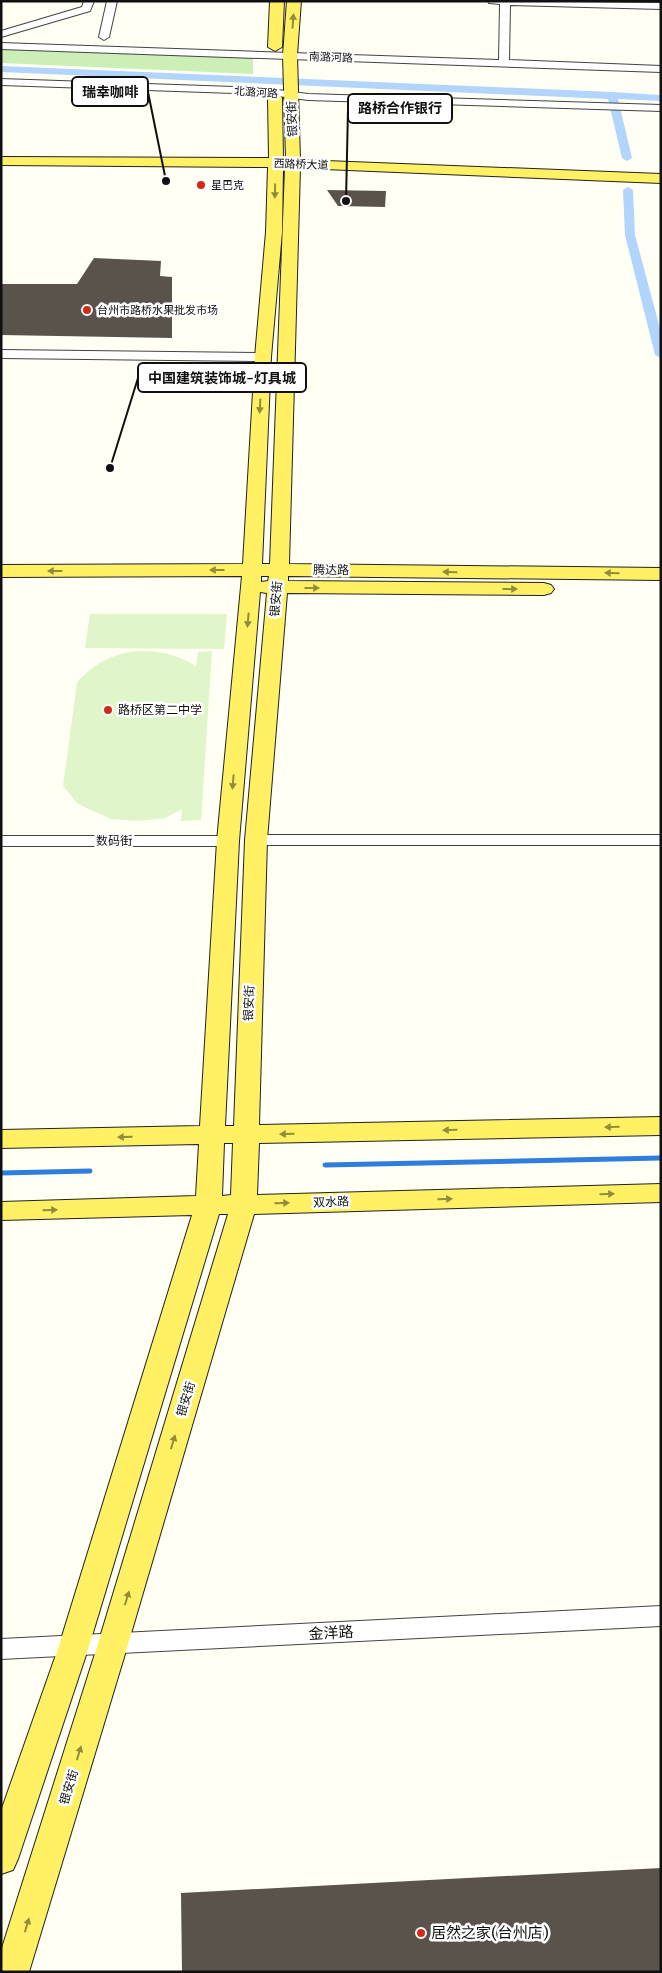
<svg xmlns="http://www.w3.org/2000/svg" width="662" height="1973" viewBox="0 0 662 1973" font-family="Merriweather,'Noto Sans SC',serif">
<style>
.green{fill:#ccefb7}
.pitch{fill:#e0f5ca}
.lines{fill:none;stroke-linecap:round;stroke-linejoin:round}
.stream{stroke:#2f7ddd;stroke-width:5}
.canal{fill:#b1d5fd;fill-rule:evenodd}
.building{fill:#5a534b}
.minor-casing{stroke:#434343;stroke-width:2}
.major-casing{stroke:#212121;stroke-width:2}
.minor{fill:#fff;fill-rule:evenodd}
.major{fill:#fff163;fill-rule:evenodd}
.oneway{fill:#938c3e}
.poi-dot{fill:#d22a16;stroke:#fff;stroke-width:2}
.labels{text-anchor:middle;stroke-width:5;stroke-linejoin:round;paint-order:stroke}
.far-street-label{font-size:11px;fill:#101010;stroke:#fff}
.far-poi-label{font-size:11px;fill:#101010;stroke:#fff;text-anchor:start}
.street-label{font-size:12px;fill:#101010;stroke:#fff}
.poi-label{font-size:12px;fill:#101010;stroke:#fff;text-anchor:start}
.near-street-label{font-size:15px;fill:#101010;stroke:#fff}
.near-poi-label{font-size:15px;fill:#101010;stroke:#fff;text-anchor:start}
.leader{fill:none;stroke:#101010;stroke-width:2}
.callout-dot{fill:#101010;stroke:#fff;stroke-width:2}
.callout{fill:#fff;stroke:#101010;stroke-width:2}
.callout-label{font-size:14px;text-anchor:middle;font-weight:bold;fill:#101010}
</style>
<rect width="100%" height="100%" fill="#fffff3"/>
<!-- green -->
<path class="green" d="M 1,49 L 253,58 L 253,74 L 1,63 Z"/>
<!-- pitch -->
<g class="pitch">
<path d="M 90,614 L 227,614 L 224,649 L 85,648 Z"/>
<path d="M 212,651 L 201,820 L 181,821 L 182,809 L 165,818 L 140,821 L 111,819 L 78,804 L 63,786 L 77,683 C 107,646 157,642 196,666 L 198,652 Z"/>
</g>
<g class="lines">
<!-- stream -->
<g class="stream">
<path d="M 325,1165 L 661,1158"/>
<path d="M 1,1173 L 90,1171"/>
</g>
<!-- canal -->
<g class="canal">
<path d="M 1,66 L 612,92 L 661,95 L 661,101 L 618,99 L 632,158 L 627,161 L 622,158 L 608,99 L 1,72 Z"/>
<path d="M 628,187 L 633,190 L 635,235 L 661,332 L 661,358 L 655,355 L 625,235 L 623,190 Z"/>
</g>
</g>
<!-- building -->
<g class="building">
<path d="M 327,190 L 386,191 L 385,207 L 338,206 Z"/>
<path d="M 94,258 L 161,261 L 160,276 L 172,277 L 172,338 L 1,335 L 1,284 L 77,284 Z"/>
<path d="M 661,1868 L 661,1972 L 182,1972 L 181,1893 Z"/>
</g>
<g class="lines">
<defs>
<g id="minor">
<path d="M 84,1 L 94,1 L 90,11 L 1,37 L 1,31 L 82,7 Z"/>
<path d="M 107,1 L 117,1 L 109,37 L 104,40 L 99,37 Z"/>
<path d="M 488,1 L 661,3 L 661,9 L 510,5 L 509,60 L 661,66 L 661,72 L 1,49 L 1,43 L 499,60 L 500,4 L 489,3 Z"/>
<path d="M 1,79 L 263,88 L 308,94 L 661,105 L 661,111 L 308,100 L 263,94 L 1,85 Z"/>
<path d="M 1,350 L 263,353 L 270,357 L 263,361 L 1,358 Z"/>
<path d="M 256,835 L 661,835 L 661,845 L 256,845 L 250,844 L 247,840 L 250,836 Z"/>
<path d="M 1,836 L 228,836 L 234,837 L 237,841 L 234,845 L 228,846 L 1,846 Z"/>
<path d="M 661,1606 L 661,1626 L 1,1659 L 1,1639 Z"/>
</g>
<g id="major">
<path d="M 270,1 L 284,1 L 282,47 L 275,51 L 268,47 Z"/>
<path d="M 287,1 L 301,1 L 297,55 L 300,160 L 661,174 L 661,183 L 300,168 L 289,564 L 661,568 L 661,580 L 288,576 L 288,581 L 544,583 L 551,585 L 554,589 L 551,593 L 544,595 L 287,593 L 267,840 L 259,1125 L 661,1117 L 661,1135 L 259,1143 L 257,1195 L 661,1184 L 661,1202 L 254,1214 L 128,1644 L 29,1972 L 1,1972 L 1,1951 L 98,1644 L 228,1214 L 219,1214 L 89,1646 L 18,1859 L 13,1870 L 1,1874 L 1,1811 L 59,1646 L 192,1215 L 1,1220 L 1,1202 L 196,1196 L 199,1144 L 1,1148 L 1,1130 L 200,1126 L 217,841 L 242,576 L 1,577 L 1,565 L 243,564 L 255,357 L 266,232 L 268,167 L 1,165 L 1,157 L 269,158 L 268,98 L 270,95 L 280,95 L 282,98 L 283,159 L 286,159 L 283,55 ZM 283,168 L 285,168 L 270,564 L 262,564 L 271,357 L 282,232 ZM 261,576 L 269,576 L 268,581 L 261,582 ZM 260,592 L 267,593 L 245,840 L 234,1126 L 225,1126 L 239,841 ZM 224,1143 L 233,1143 L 231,1195 L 222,1196 Z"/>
</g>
</defs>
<!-- minor casing -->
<use href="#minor" class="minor-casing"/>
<!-- major casing -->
<use href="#major" class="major-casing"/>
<!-- minor -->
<use href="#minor" class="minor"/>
<!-- major -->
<use href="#major" class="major"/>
</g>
<!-- one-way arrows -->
<defs><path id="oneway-solid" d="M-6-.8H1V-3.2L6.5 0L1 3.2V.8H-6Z" transform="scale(1.25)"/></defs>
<g class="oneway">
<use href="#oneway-solid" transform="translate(293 21) rotate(-86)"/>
<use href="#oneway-solid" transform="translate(275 191) rotate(91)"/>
<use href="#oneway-solid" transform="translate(260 406) rotate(93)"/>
<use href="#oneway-solid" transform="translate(217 570) rotate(180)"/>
<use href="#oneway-solid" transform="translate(55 571) rotate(180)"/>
<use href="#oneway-solid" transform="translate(450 572) rotate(-179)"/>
<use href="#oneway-solid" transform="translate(612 573) rotate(-179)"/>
<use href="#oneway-solid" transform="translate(312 588)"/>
<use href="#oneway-solid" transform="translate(510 589)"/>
<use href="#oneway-solid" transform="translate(248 620) rotate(95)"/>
<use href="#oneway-solid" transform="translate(233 782) rotate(95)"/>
<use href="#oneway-solid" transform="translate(612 1127) rotate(179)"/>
<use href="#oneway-solid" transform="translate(450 1130) rotate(179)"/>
<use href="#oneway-solid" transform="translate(287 1134) rotate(179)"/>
<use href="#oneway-solid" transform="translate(125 1137) rotate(179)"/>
<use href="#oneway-solid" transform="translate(607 1194) rotate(-2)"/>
<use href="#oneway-solid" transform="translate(445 1199) rotate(-2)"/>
<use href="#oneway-solid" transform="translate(282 1203) rotate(-2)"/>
<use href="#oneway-solid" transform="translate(50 1210) rotate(-1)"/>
<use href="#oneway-solid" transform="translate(173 1442) rotate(-73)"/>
<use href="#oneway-solid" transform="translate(127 1598) rotate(-73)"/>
<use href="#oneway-solid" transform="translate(79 1753) rotate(-73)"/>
<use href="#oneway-solid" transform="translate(27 1925) rotate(-73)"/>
</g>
<!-- markers -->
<g class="poi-dot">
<circle cx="201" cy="185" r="5"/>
<circle cx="87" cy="310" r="5"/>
<circle cx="108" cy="710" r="5"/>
<circle cx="421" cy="1933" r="5"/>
</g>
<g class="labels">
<!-- far-street labels -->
<g class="far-street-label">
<text transform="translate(331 57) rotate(2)" y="4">南潞河路</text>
<text transform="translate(256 92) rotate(4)" y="4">北潞河路</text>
<text transform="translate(301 164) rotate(2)" y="4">西路桥大道</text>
</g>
<!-- far-poi labels -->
<g class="far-poi-label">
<text x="211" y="189">星巴克</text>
<text x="97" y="314">台州市路桥水果批发市场</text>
</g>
<!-- street labels -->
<g class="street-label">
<text transform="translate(292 119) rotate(-92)" y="4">银安街</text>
<text transform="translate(331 570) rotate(1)" y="4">腾达路</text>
<text transform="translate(276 599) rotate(-85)" y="4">银安街</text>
<text x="114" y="845">数码街</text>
<text transform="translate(249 1003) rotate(-88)" y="4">银安街</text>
<text transform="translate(331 1202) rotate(-2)" y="4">双水路</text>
<text transform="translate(186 1399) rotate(-73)" y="4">银安街</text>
<text transform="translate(69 1787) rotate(-73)" y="4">银安街</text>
</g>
<!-- poi labels -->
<g class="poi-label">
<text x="118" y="714">路桥区第二中学</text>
</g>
<!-- near-street labels -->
<g class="near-street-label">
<text transform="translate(331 1633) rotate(-3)" y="5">金洋路</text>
</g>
<!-- near-poi labels -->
<g class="near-poi-label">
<text x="431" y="1938">居然之家(台州店)</text>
</g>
</g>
<!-- callouts -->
<path class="leader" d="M166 181L148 92M346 201L348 109M110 468L138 378"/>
<g class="callout-dot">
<circle cx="166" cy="181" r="5"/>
<circle cx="346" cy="201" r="5"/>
<circle cx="110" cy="468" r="5"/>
</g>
<g class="callout">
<rect x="72" y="77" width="76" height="29" rx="5"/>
<rect x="348" y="94" width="104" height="29" rx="5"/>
<rect x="138" y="363" width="168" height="29" rx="5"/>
</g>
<g class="callout-label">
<text x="110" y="97">瑞幸咖啡</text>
<text x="400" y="113">路桥合作银行</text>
<text x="222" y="383">中国建筑装饰城-灯具城</text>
</g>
<!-- border -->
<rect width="662" height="1973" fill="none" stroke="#101010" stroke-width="5"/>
</svg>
